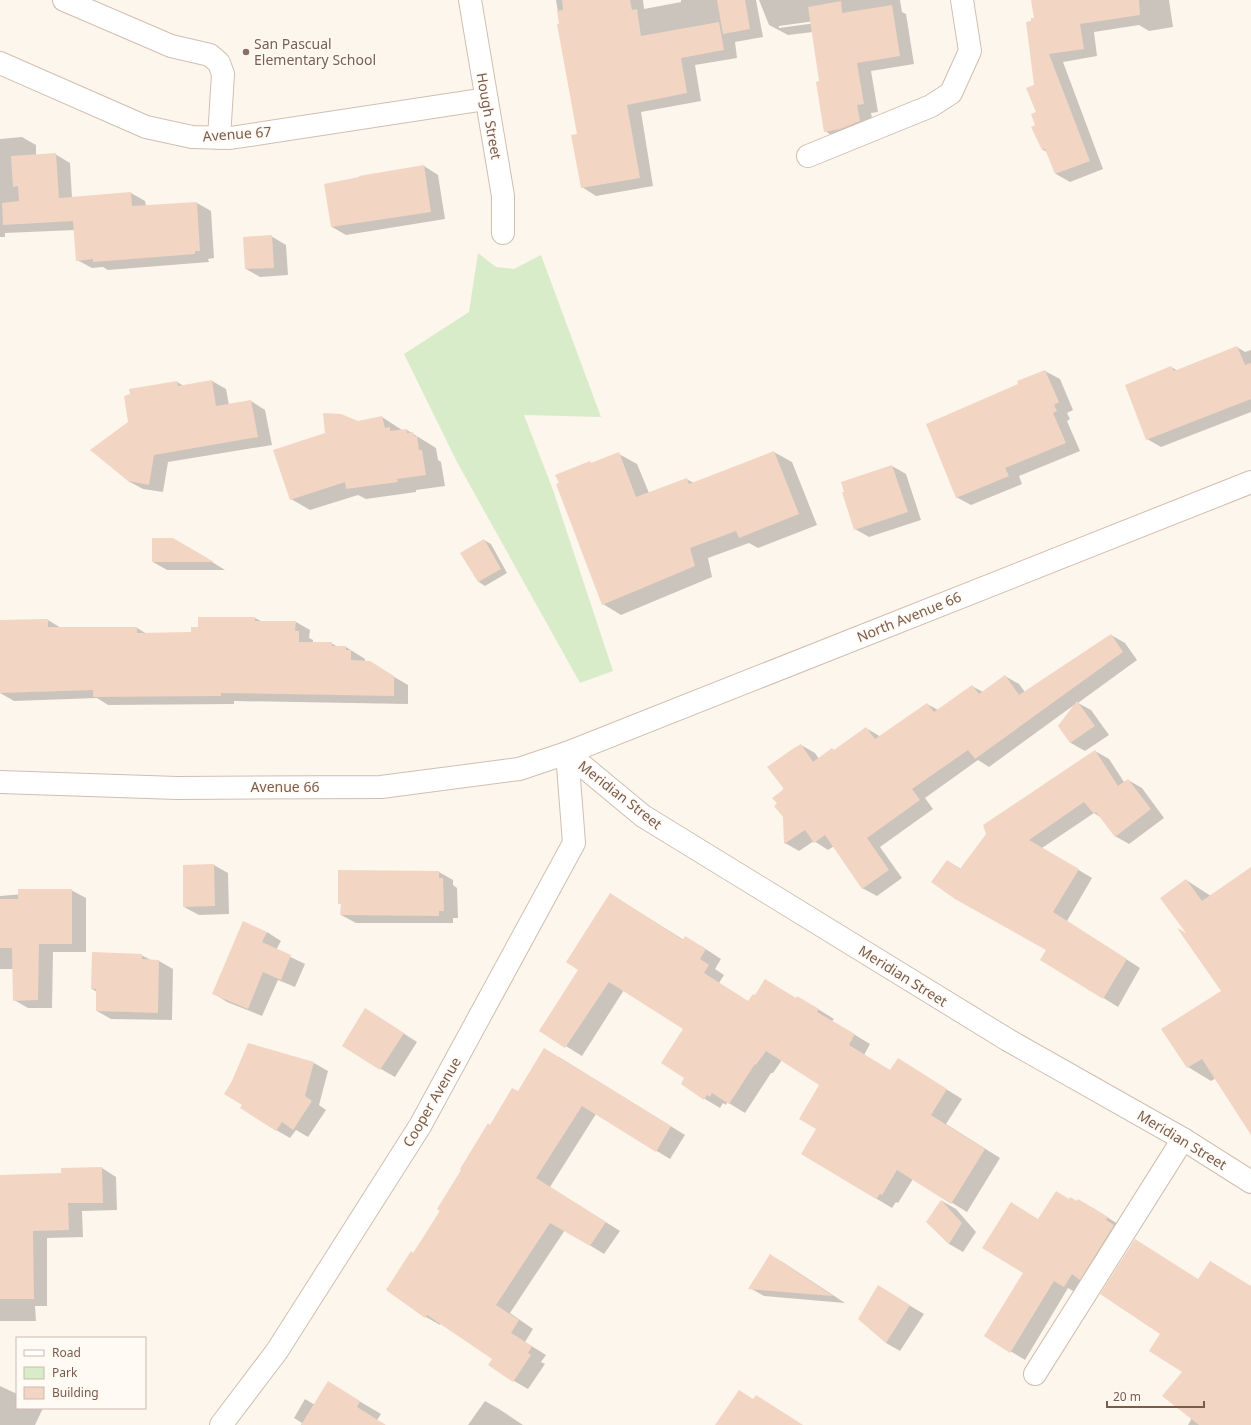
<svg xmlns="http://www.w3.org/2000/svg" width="1251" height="1425" viewBox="0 0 1251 1425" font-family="'Noto Sans',sans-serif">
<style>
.green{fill:#d8ecc9}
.shadow{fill:#0003;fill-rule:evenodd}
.building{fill:#f3d5c3}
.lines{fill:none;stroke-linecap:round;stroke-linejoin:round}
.minor-casing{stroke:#d1beb0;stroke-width:24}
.minor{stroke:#fff;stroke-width:22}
.education-dot{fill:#8d6e63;stroke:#fffaf3;stroke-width:1.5}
.labels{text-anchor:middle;stroke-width:3;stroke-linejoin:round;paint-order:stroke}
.education-label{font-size:14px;fill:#785e54;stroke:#fffaf3;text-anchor:start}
.street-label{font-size:14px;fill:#7a5c4d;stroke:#fffaf3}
</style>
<rect width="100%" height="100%" fill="#fdf6ec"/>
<!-- green -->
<path class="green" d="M 478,253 L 496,267 L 514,269 L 541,255 L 601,417 L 524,415 L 553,490 L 613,671 L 580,683 L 457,462 L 404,354 L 469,312 Z"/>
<!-- shadow -->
<g class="shadow">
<path d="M 556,0 L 643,0 L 644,9 L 681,2 L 681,0 L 756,0 L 763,37 L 735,42 L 737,58 L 695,65 L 701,101 L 641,112 L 653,186 L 596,196 L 582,187 L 578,135 Z"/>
<path d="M 759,0 L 900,0 L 902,12 L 906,14 L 914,64 L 871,71 L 878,112 L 871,113 L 874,129 L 839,140 L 825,131 L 820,82 L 813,32 L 788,35 L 769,25 ZM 815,21 L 816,23 L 779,28 L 779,26 Z"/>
<path d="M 1032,0 L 1169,0 L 1173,27 L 1149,31 L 1139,25 L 1094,32 L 1097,56 L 1063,62 L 1103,169 L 1070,182 L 1056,174 L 1047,152 L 1043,150 L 1037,125 L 1032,22 L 1035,19 Z"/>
<path d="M 22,137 L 36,145 L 36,156 L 55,154 L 70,163 L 72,198 L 131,193 L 145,201 L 146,206 L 197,203 L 211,211 L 214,258 L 208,259 L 209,262 L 108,270 L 103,267 L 92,268 L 77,260 L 75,230 L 5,233 L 5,237 L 0,237 L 0,139 Z"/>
<path d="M 424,166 L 438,175 L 445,219 L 346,235 L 332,227 Z"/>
<path d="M 271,236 L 286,245 L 288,275 L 260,277 L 246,269 Z"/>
<path d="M 1237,347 L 1245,352 L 1251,350 L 1251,412 L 1161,447 L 1147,439 L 1171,367 L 1178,371 Z"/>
<path d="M 1045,371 L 1060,379 L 1073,410 L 1067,413 L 1070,419 L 1067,421 L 1080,451 L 1019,476 L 1022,484 L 971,505 L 956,497 L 1020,384 L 1019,382 Z"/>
<path d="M 212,381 L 226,389 L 229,405 L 251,401 L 265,410 L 272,445 L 168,462 L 163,492 L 143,489 L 128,481 L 130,422 L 177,382 L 184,386 Z"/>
<path d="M 382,417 L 402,430 L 407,430 L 436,448 L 438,460 L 441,462 L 445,486 L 416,490 L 416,492 L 366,499 L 358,495 L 310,510 L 291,499 L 326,434 L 358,422 Z"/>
<path d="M 774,452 L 792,462 L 817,525 L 758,548 L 749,543 L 708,558 L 712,577 L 621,615 L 603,604 L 590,462 L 593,464 L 619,454 L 637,464 L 649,493 L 686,479 L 694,483 Z"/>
<path d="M 892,466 L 906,474 L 921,520 L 869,537 L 855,529 L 845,492 Z"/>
<path d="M 484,540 L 491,544 L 507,573 L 485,586 L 479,582 L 462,554 Z"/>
<path d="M 188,547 L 225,570 L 167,570 L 153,562 Z"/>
<path d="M 255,618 L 263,622 L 296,622 L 310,630 L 309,638 L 313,640 L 313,643 L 331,643 L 338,647 L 346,647 L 365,659 L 365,662 L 384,671 L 408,685 L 408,704 L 234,701 L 234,704 L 108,705 L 97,698 L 14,701 L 0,693 L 0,621 L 48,620 L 61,628 L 137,628 L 147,634 L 192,633 L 199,628 Z"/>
<path d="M 1111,635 L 1125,643 L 1137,660 L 1078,703 L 1091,710 L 1109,735 L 1085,751 L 1071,743 L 1059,726 L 1074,705 L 989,767 L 978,760 L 925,798 L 933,809 L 880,847 L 902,878 L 877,896 L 862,888 L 834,846 L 828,850 L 814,841 L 799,851 L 785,843 L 784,816 L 778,803 L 801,745 L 815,753 L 819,759 L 832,749 L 836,751 L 866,728 L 881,737 L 927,704 L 938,710 L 972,686 L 983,692 L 1005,676 L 1019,684 L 1025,692 Z"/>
<path d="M 1095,751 L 1109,759 L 1124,782 L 1128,780 L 1142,788 L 1164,818 L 1129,844 L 1115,836 L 1102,818 L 1094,813 L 1042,848 L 1092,878 L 1067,921 L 1140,968 L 1118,1007 L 1041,959 L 1047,950 L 948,861 L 961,869 Z"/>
<path d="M 214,865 L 228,873 L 229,914 L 199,915 L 184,907 Z"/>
<path d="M 1251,868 L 1251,1119 L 1216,1078 L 1211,1081 L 1188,1067 L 1222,991 L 1189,936 L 1186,880 L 1211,896 Z"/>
<path d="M 439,872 L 453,880 L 453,885 L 457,888 L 458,918 L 453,918 L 453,923 L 356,923 L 341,915 L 342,905 L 339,903 Z"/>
<path d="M 71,890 L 86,898 L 86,952 L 53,952 L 52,1008 L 28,1008 L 14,1000 L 14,969 L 0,969 L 0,896 Z"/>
<path d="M 610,894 L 684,940 L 701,946 L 721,959 L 715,969 L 724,975 L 719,983 L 749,1002 L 797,999 L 813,1006 L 834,1019 L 832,1021 L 870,1044 L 864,1055 L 891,1071 L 898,1059 L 962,1099 L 946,1124 L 1000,1158 L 967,1212 L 913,1179 L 898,1203 L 896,1202 L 892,1208 L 802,1154 L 817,1129 L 821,1085 L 782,1060 L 773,1073 L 771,1073 L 745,1113 L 727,1102 L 726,1105 L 723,1103 L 720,1108 L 705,1099 L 686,1078 L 685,1028 L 624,990 L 582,1056 L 540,1030 L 580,970 Z"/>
<path d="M 267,932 L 281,941 L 276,950 L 305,964 L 295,987 L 278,980 L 262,1016 L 227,1002 L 213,993 Z"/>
<path d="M 141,955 L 151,960 L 159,961 L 173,969 L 172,1020 L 111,1019 L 97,1011 L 97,992 L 92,989 Z"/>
<path d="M 380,1018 L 417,1042 L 395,1077 L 381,1069 Z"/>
<path d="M 559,1057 L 685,1135 L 670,1159 L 596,1114 L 550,1187 L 620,1231 L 604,1254 L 565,1230 L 510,1313 L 533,1329 L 525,1342 L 546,1355 L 541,1362 L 545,1364 L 528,1389 L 514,1381 L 494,1358 L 441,1323 L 440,1325 L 426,1317 L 414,1254 L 491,1126 L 518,1092 Z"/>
<path d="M 314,1063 L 328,1071 L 319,1105 L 326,1110 L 308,1137 L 296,1130 L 290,1138 L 276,1130 L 243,1105 Z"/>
<path d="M 102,1168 L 116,1177 L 117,1210 L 82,1211 L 83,1237 L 47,1238 L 47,1306 L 35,1306 L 36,1321 L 0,1321 L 0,1176 L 62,1174 Z"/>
<path d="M 1070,1200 L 1093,1208 L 1121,1226 L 1078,1294 L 1068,1288 L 1025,1360 L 985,1336 L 1024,1273 L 1039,1220 Z"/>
<path d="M 942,1201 L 956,1209 L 976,1232 L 963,1252 L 949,1244 L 927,1222 Z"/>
<path d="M 770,1255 L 784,1263 L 845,1303 L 764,1296 L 750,1288 Z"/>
<path d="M 1198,1280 L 1251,1287 L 1251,1425 L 1188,1425 L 1192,1418 L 1183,1372 Z"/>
<path d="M 892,1295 L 924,1314 L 900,1351 L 886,1343 L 859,1319 Z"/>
<path d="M 0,1386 L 17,1394 L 17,1408 L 43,1408 L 35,1425 L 0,1425 Z"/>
<path d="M 349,1395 L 381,1414 L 377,1420 L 385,1425 L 301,1425 L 302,1423 L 294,1418 L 305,1399 L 315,1405 Z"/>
<path d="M 485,1401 L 499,1409 L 523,1425 L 468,1425 Z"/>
</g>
<!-- building -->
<g class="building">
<path d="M 562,0 L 630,0 L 632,10 L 637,9 L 641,36 L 719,22 L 724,50 L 681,58 L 687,93 L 627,105 L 640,178 L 581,188 L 571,135 L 577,134 L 557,24 L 559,24 L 557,11 L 563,10 Z"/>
<path d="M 717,0 L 745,0 L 750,29 L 723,34 Z"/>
<path d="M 1031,0 L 1139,0 L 1140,15 L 1080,24 L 1084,49 L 1049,54 L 1090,161 L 1055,174 L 1045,149 L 1042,150 L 1031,127 L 1035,125 L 1031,114 L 1036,112 L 1026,88 L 1034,85 L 1026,22 L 1031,21 L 1031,18 L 1034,18 Z"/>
<path d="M 841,1 L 842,13 L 892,5 L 900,56 L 857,63 L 864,104 L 857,105 L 860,121 L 840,129 L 824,132 L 816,82 L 819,81 L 808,7 Z"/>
<path d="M 56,153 L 59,198 L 131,192 L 132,206 L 197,202 L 200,251 L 195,251 L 195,254 L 93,262 L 93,259 L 76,261 L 73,221 L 3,225 L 2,203 L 19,201 L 18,186 L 13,187 L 11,156 Z"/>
<path d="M 424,165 L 431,212 L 331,227 L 324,184 L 359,177 L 359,176 Z"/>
<path d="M 272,235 L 274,268 L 245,269 L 243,237 Z"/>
<path d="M 1237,346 L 1245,365 L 1251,363 L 1251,399 L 1146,440 L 1125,385 L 1171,366 L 1174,371 Z"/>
<path d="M 1045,370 L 1059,402 L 1054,405 L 1057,411 L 1053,413 L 1066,443 L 1005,468 L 1009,476 L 956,498 L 926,424 L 1018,384 L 1017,381 Z"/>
<path d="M 212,380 L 216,406 L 251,400 L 258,437 L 154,455 L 149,485 L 128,481 L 90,450 L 128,422 L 124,396 L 130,394 L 129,389 L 177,381 L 178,386 Z"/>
<path d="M 323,413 L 341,414 L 358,421 L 382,416 L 385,428 L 390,427 L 390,431 L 407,429 L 407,433 L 413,432 L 414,436 L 417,436 L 419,450 L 422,450 L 426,475 L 397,479 L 398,482 L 346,489 L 345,482 L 290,500 L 273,450 L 325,433 Z"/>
<path d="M 774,451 L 799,514 L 739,538 L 736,531 L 690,548 L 695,566 L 602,605 L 556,484 L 559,483 L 555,475 L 590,461 L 591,463 L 619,452 L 636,497 L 687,478 L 689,484 Z"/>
<path d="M 892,465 L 908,512 L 854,530 L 842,492 L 844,492 L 841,482 Z"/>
<path d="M 152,538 L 173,538 L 214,562 L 152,562 Z"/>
<path d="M 484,539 L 501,569 L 478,582 L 460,553 Z"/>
<path d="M 198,617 L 255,617 L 255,621 L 296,621 L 295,631 L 299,631 L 299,642 L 332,642 L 332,646 L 346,646 L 346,650 L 351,650 L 351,660 L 370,661 L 394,676 L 394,696 L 221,693 L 221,696 L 93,697 L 93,690 L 0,693 L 0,620 L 48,619 L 48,627 L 137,627 L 137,633 L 191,632 L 191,627 L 198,627 Z"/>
<path d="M 1111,634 L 1123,652 L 975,759 L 968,750 L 912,789 L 920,800 L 867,838 L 889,870 L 862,889 L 825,835 L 814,843 L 805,830 L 784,844 L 783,817 L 774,806 L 777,803 L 772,798 L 784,789 L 767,767 L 794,748 L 801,744 L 813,762 L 832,748 L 834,750 L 866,727 L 875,739 L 927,703 L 934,712 L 972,685 L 979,694 L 1005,675 L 1019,695 Z"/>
<path d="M 1077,701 L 1095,726 L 1070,743 L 1058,726 Z"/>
<path d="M 1095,750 L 1118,786 L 1128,779 L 1151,809 L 1115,837 L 1096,812 L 1094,814 L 1084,802 L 1029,840 L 1079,869 L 1053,912 L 1127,959 L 1103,999 L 1040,960 L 1046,950 L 955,899 L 931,882 L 947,860 L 960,869 L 986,834 L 983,825 Z"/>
<path d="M 214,864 L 215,906 L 183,907 L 183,865 Z"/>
<path d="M 1251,867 L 1251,1135 L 1202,1059 L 1187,1068 L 1161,1029 L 1221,991 L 1177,928 L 1186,933 L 1160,898 L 1186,879 L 1202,901 Z"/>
<path d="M 338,870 L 439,871 L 439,878 L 443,878 L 444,911 L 439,911 L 439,916 L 340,915 L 341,904 L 338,904 Z"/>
<path d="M 18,889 L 72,889 L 72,944 L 39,944 L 38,1000 L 13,1001 L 12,948 L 0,948 L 0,899 L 18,899 Z"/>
<path d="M 610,893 L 683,940 L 685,936 L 706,949 L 700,959 L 709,965 L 704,973 L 748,1001 L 753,994 L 755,995 L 765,979 L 796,998 L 797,996 L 819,1009 L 817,1012 L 855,1034 L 849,1045 L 890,1070 L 898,1058 L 947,1089 L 931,1115 L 985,1149 L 951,1204 L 897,1170 L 882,1195 L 880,1194 L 876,1199 L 801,1154 L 816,1129 L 799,1119 L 819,1085 L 766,1051 L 756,1065 L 755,1064 L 729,1104 L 712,1093 L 710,1097 L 707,1095 L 704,1100 L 681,1084 L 684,1078 L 661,1063 L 683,1029 L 609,982 L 565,1048 L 539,1031 L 578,970 L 566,962 Z"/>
<path d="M 243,921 L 267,932 L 262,942 L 291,955 L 281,980 L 263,972 L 248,1009 L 212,994 Z"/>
<path d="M 92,952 L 142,954 L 142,959 L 159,960 L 158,1013 L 96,1011 L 96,989 L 91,989 Z"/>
<path d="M 365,1008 L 404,1033 L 380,1070 L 342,1046 Z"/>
<path d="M 248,1043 L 314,1062 L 305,1096 L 312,1101 L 293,1130 L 282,1122 L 276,1131 L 240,1108 L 242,1105 L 224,1094 L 232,1081 Z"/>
<path d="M 544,1048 L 671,1126 L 656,1152 L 582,1106 L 536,1178 L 606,1222 L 590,1246 L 550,1223 L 496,1305 L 519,1320 L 511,1333 L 532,1346 L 528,1353 L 531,1355 L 513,1382 L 488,1365 L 492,1359 L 427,1315 L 425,1318 L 386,1290 L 411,1251 L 413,1253 L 440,1211 L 437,1209 L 461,1170 L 460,1169 L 488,1123 L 490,1125 L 512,1088 L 518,1091 Z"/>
<path d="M 102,1167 L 103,1203 L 68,1203 L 69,1230 L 33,1231 L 34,1299 L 0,1299 L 0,1175 L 61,1173 L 61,1168 Z"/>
<path d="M 1056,1191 L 1069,1199 L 1070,1197 L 1077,1201 L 1078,1199 L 1108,1217 L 1106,1220 L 1114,1225 L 1080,1280 L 1072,1274 L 1064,1287 L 1054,1281 L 1010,1353 L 984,1336 L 1023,1273 L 982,1248 L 1011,1202 L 1038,1219 Z"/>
<path d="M 941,1200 L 962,1223 L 949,1244 L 926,1222 Z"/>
<path d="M 1135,1239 L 1198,1279 L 1210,1261 L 1251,1286 L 1251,1425 L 1199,1425 L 1162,1396 L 1182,1372 L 1149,1351 L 1160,1334 L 1100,1294 Z"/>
<path d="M 770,1254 L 833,1296 L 748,1289 Z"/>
<path d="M 878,1285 L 910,1305 L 886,1343 L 858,1319 Z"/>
<path d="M 328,1381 L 360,1401 L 357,1407 L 386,1425 L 301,1425 Z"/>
<path d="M 739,1390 L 753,1399 L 756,1395 L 803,1425 L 715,1425 Z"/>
</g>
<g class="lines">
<defs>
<g id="minor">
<path d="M 64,0 L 171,46 L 210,55 L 219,63 L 223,74 L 219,138"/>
<path d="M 470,0 L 503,196 L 503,233"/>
<path d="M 0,63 L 146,127 L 192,137 L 230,138 L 486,99"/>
<path d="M 808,156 L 931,106 L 951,93 L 970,51 L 962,0"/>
<path d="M 567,753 L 643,816 L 1008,1040 L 1183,1139 L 1251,1182"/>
<path d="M 0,782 L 177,788 L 381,787 L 519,769 L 567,753 L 1251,482"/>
<path d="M 1035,1374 L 1183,1139"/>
<path d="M 221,1425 L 277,1351 L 420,1126 L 574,843 L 567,753"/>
</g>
</defs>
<!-- minor casing -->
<use href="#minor" class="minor-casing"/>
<!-- minor -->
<use href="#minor" class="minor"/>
</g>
<!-- markers -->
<circle class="education-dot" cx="246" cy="52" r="4"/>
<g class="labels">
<!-- education labels -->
<g class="education-label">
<text x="254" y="49">San Pascual<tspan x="254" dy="16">Elementary School</tspan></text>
</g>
<!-- street labels -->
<g class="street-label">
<text transform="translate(489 116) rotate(80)" y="5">Hough Street</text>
<text transform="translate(237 134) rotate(-4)" y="5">Avenue 67</text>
<text transform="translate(909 617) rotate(-22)" y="5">North Avenue 66</text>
<text x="285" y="792">Avenue 66</text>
<text transform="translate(620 795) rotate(38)" y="5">Meridian Street</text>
<text transform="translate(903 976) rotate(32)" y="5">Meridian Street</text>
<text transform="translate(432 1102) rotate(-60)" y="5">Cooper Avenue</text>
<text transform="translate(1182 1140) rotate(31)" y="5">Meridian Street</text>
</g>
</g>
<!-- legend -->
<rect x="16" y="1337" width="130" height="72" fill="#fffaf3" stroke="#cabbb1"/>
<rect x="24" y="1350" width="20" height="6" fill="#ffffff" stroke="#cabbb1"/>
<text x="52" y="1357" font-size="12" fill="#7a5c4d">Road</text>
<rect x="24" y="1367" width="20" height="12" fill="#d8ecc9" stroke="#cabbb1"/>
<text x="52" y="1377" font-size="12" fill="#7a5c4d">Park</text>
<rect x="24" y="1387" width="20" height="12" fill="#f3d5c3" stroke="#cabbb1"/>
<text x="52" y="1397" font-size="12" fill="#7a5c4d">Building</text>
<!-- scale -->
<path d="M1107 1401v6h97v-6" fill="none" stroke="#7a5c4d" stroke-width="2"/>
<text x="1113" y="1401" font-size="12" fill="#7a5c4d" stroke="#fffaf3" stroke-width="3" paint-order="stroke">20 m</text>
</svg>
